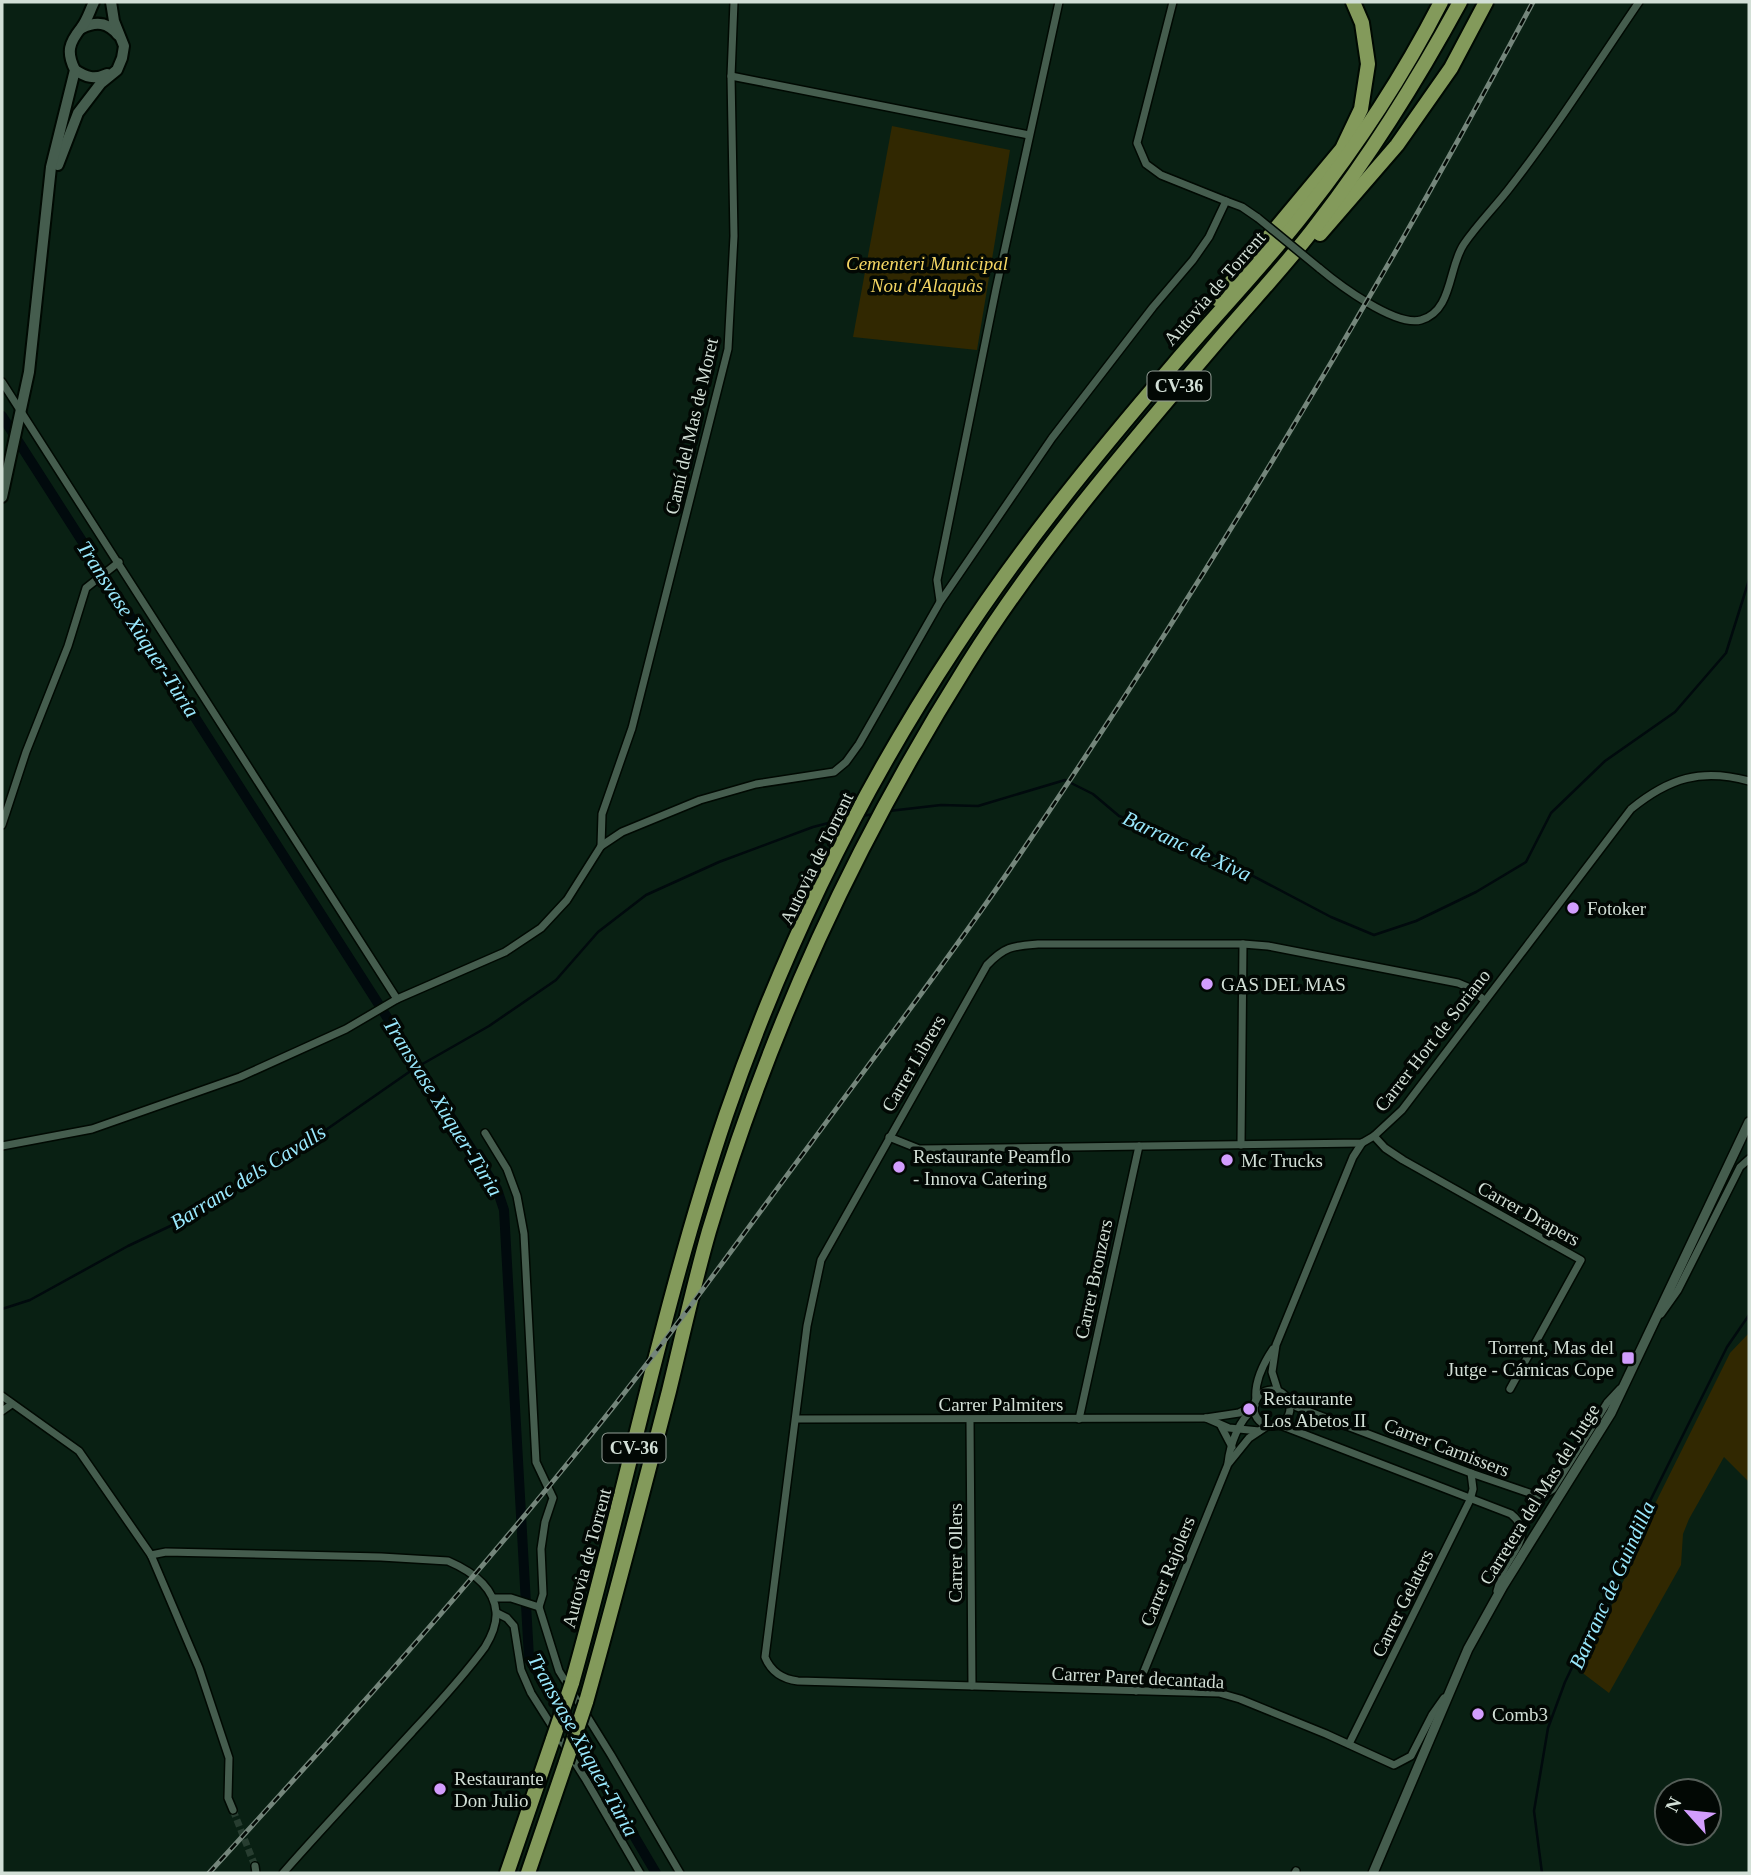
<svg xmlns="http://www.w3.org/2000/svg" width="1751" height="1875" viewBox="0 0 1751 1875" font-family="Georgia,serif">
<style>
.green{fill:#312801}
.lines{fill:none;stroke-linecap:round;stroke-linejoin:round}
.stream{stroke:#010a0d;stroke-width:2.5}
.canal{stroke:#010a0d;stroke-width:10}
.minor-tunnel{stroke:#273d30;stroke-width:7;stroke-dasharray:7 3.5;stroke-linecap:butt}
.minor-casing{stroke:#000902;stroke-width:10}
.tertiary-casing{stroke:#000902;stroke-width:12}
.secondary-casing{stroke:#000902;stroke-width:14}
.motorway-casing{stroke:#000902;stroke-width:18}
.minor{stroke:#455d4e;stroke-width:7}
.tertiary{stroke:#455d4e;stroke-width:9}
.secondary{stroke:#455d4e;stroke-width:10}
.motorway{stroke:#839a5b;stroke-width:14}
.rail-casing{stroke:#74867b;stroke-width:5}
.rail{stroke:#020804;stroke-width:2.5;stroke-dasharray:8;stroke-linecap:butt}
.minor-bridge-casing{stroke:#000902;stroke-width:10;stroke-linecap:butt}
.motorway-bridge-casing{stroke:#000902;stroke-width:18;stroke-linecap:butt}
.minor-bridge{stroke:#455d4e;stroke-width:7}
.motorway-bridge{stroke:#839a5b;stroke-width:14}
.poi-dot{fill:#d29dfd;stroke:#020804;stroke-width:2.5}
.labels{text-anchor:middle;stroke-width:7;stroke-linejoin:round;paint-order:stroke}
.shield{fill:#020804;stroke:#949e97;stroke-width:2}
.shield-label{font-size:18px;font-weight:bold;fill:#d2dfd6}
.park-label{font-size:19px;font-style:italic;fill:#f3d563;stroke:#020804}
.street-label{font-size:19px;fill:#d2dfd6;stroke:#020804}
.poi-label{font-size:19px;fill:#d2dfd6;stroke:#020804;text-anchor:start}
.water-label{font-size:21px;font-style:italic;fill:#9ae9fe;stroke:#020804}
</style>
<rect width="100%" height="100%" fill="#092013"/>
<!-- green -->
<g class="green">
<path d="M 892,126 L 1010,150 L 977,350 L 853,337 Z"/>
<path d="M 1749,1333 L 1749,1482 L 1724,1457 L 1689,1519 L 1683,1534 L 1681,1565 L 1609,1693 L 1580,1671 L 1648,1530 L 1646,1522 L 1730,1353 Z"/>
</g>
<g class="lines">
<!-- stream -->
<g class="stream">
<path d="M 889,811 L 941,805 L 978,806 L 1065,780 L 1093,794 L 1119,816 L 1177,836 L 1331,917 L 1374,935 L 1416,921 L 1476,892 L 1526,862 L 1551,813 L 1605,761 L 1675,712 L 1726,653 L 1749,580"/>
<path d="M 861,816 L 875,814"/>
<path d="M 2,1309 L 30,1300 L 128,1246 L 202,1211 L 284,1159 L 412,1070 L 489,1026 L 556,980 L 598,932 L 646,895 L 719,862 L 813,827 L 848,818"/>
<path d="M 1542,1873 L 1534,1811 L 1548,1728 L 1565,1682 L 1615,1578 L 1637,1527 L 1727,1347 L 1749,1315"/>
</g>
<!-- canal -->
<path class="canal" d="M 2,416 L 497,1189 L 504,1210 L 529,1658 L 656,1873"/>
<!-- minor-tunnel -->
<path class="minor-tunnel" d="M 233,1810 L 255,1866"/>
<defs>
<g id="minor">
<path d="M 731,76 L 1029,135"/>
<path d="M 1226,201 L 1242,207 L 1258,218"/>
<path d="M 1319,268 C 1338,284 1395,327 1421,320 C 1453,311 1448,267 1464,244 C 1477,225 1493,209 1508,190 C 1555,130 1596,65 1639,2"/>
<path d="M 2,382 L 397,999"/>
<path d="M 940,601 L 937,580 L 996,289 L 1059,2"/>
<path d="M 2,825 L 26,752 L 68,646 L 86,588 L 119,562"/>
<path d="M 601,846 L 602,814 L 632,728 L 728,349 L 734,236 L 731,76 L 734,2"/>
<path d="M 485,1133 L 507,1169 L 517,1196 L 524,1234 L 536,1462 L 553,1498 L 545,1522 L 541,1549 L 543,1594 L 539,1607 L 559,1671 L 611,1755 L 680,1873"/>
<path d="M 1374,1136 L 1385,1148 L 1403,1160 L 1581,1260 L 1510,1389"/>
<path d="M 889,1137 L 919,1149 L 1362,1143 L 1374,1136 L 1402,1110 L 1631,809 C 1669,778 1701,768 1749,781"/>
<path d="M 1241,1145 L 1243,944"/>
<path d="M 2,1146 L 92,1129 L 240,1077 L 346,1029 L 397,999 L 505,952 L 541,928 L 567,900 L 601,846 L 622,832 L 700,800 L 756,784 L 834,772 L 846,762 L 859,744 L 940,602 L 1052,438 L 1153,307 L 1193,260 L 1209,237 L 1226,201 L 1161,175 L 1146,164 L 1137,143 L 1173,2"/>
<path d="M 1661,1314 L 1678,1290 L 1740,1167 L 1749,1159"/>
<circle cx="1272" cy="1408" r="18"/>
<path d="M 1278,1391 L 1272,1372 L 1276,1345 L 1353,1157 L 1362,1143"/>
<path d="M 2,1396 L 79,1451 L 151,1555 L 199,1668 L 229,1758 L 228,1798 L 233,1810"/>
<path d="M 1256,1400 C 1254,1382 1263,1364 1273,1349"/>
<path d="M 1289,1402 L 1297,1407 L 1471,1473 L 1541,1497 L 1553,1489 L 1607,1403 L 1620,1389"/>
<path d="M 2,1411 L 12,1404"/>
<path d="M 1206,1418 L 1229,1428 L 1259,1431"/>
<path d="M 796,1419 L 1206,1418 L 1239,1413 L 1255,1405"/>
<path d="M 1079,1419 L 1139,1146"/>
<path d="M 970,1420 L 972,1686"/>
<path d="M 1280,1425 L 1511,1514 C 1536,1534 1511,1552 1502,1574 C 1500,1579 1499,1585 1497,1591"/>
<path d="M 1221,1426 L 1232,1447"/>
<path d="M 1228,1463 C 1230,1445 1239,1419 1254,1409"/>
<path d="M 151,1555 L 166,1552 L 381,1557 L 448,1561 C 469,1570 494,1586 496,1612 C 497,1624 491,1637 485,1647 C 463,1677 437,1705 412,1732 C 369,1779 325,1825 283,1873"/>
<path d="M 493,1598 L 511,1598 L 539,1607"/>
<path d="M 497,1613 L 507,1618 L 514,1626 L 521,1670 L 531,1693 L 586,1780 L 640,1873"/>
<path d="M 1136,1691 L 1228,1464 L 1249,1438 L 1267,1426"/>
<path d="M 1444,1698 L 1432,1715 L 1411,1756 L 1394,1765 L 1326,1734 L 1240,1699 L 1219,1693 L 798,1681 C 782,1679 771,1672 765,1657 L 807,1326 L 821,1260 L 987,965 C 1005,946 1013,946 1038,944 L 1243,944 L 1268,946 L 1458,983 L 1470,988 L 1484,1000"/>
<path d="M 1349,1744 L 1470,1500 L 1473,1489 L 1471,1473"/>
<path d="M 255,1866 L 256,1873"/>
<path d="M 1295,1873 L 1296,1871"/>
</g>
<path id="tertiary" d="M 1373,1873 L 1468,1649 L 1503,1586 L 1611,1413 L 1749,1122"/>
<g id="secondary">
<path d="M 82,28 C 96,21 108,22 118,35"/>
<path d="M 75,70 C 86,77 94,80 107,74"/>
<path d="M 58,165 L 78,113 L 101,83 L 117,70 L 122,58 L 124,46 L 114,21 L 111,2"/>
<path d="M 2,497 L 29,372 L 51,167 L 75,70 C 66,52 69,43 81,28 C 87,21 90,10 94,2"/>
</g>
<g id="motorway">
<path d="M 1320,234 L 1397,145 L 1451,68 L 1486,2"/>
<path d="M 1217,299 L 1342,149 L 1361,109 L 1368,64 L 1362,23 L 1353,2"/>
<path d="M 572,1683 C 625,1495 663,1301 726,1115 C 782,952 860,792 955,648 C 1020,548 1095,456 1173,365 C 1216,314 1264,265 1305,212 C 1357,146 1403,76 1441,2"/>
<path d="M 586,1702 C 615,1599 642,1495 669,1391 C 682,1338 694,1283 709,1231 C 770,1027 854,845 967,665 C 1037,553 1125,450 1211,349 C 1246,307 1285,267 1318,223 C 1372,153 1418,79 1460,2"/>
<path d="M 507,1873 L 553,1739"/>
<path d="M 528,1873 L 566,1762"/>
</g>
</defs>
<!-- minor casing -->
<use href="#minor" class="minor-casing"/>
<!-- tertiary casing -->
<use href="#tertiary" class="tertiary-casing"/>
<!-- secondary casing -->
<use href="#secondary" class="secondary-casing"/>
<!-- motorway casing -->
<use href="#motorway" class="motorway-casing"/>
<!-- minor -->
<use href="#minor" class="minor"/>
<!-- tertiary -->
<use href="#tertiary" class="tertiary"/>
<!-- secondary -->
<use href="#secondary" class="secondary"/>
<!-- motorway -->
<use href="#motorway" class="motorway"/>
<defs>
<path id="rail" d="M 209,1873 C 336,1734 462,1594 581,1447 C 662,1348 735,1245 811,1143 C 877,1053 945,964 1008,872 C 1199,592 1374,301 1533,2"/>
</defs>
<!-- rail casing -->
<use href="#rail" class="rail-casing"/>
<!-- rail -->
<use href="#rail" class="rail"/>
<defs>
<path id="minor-bridge" d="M 1258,218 L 1319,268"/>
<g id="motorway-bridge">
<path d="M 553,1739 L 572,1683"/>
<path d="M 566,1762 L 586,1702"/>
</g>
</defs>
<!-- minor-bridge casing -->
<use href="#minor-bridge" class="minor-bridge-casing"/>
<!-- motorway-bridge casing -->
<use href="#motorway-bridge" class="motorway-bridge-casing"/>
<!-- minor-bridge -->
<use href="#minor-bridge" class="minor-bridge"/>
<!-- motorway-bridge -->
<use href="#motorway-bridge" class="motorway-bridge"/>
</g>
<!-- markers -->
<g class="poi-dot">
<circle cx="1573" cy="908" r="7"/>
<circle cx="1207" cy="984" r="7"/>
<circle cx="1227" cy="1160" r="7"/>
<circle cx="899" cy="1167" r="7"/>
<rect x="1621" y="1351" width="14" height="14" rx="3.5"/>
<circle cx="1249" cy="1409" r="7"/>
<circle cx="1478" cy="1714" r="7"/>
<circle cx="440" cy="1789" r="7"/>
</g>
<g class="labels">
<!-- shield labels -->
<g class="shield">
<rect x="1147.5" y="371.5" width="63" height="29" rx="5"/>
<rect x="602.5" y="1433.5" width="63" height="29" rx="5"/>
</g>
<g class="shield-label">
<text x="1179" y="392">CV-36</text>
<text x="634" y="1454">CV-36</text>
</g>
<!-- park labels -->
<g class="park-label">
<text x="927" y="270">Cementeri Municipal<tspan x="927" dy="22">Nou d'Alaquàs</tspan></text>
</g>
<!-- street labels -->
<g class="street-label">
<text transform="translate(1214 288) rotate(-49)" y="7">Autovia de Torrent</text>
<text transform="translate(691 426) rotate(-77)" y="7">Camí del Mas de Moret</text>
<text transform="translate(816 858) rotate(-64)" y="7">Autovia de Torrent</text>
<text transform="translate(1432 1040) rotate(-52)" y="7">Carrer Hort de Soriano</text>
<text transform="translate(913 1063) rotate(-60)" y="7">Carrer Librers</text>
<text transform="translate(1529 1213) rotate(29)" y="7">Carrer Drapers</text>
<text transform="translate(1093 1279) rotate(-78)" y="7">Carrer Bronzers</text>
<text x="1001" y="1411">Carrer Palmiters</text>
<text transform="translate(1447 1447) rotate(21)" y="7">Carrer Carnissers</text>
<text transform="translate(1539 1494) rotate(-58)" y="7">Carretera del Mas del Jutge</text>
<text transform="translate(955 1553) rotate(-90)" y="7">Carrer Ollers</text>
<text transform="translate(586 1558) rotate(-75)" y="7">Autovia de Torrent</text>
<text transform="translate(1167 1571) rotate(-68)" y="7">Carrer Rajolers</text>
<text transform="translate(1402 1603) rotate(-64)" y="7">Carrer Gelaters</text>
<text transform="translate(1138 1677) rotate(3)" y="7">Carrer Paret decantada</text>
</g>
<!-- poi labels -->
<g class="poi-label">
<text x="1587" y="915">Fotoker</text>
<text x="1221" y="991">GAS DEL MAS</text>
<text x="913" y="1163">Restaurante Peamflo<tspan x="913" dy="22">- Innova Catering</tspan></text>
<text x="1241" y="1167">Mc Trucks</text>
<text x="1614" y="1354" text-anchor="end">Torrent, Mas del<tspan x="1614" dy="22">Jutge - Cárnicas Cope</tspan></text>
<text x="1263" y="1405">Restaurante<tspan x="1263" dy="22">Los Abetos II</tspan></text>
<text x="1492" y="1721">Comb3</text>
<text x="454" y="1785">Restaurante<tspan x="454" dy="22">Don Julio</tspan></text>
</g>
<!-- water labels -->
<g class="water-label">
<text transform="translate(138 629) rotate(57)" y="7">Transvase Xùquer-Tùria</text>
<text transform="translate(1187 846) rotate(25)" y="7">Barranc de Xiva</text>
<text transform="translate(443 1107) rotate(58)" y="7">Transvase Xùquer-Tùria</text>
<text transform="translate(248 1177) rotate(-32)" y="7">Barranc dels Cavalls</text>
<text transform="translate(1612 1585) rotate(-66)" y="7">Barranc de Guindilla</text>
<text transform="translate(583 1745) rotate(61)" y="7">Transvase Xùquer-Tùria</text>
</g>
</g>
<!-- border -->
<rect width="1751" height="1875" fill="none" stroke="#d2dfd6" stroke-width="7"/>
<!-- north arrow -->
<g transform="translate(1688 1812) rotate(297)"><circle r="33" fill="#020804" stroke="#555e58" stroke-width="2"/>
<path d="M0-5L12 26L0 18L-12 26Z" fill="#d29dfd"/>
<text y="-10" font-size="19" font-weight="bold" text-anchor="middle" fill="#d2dfd6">N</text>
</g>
</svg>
